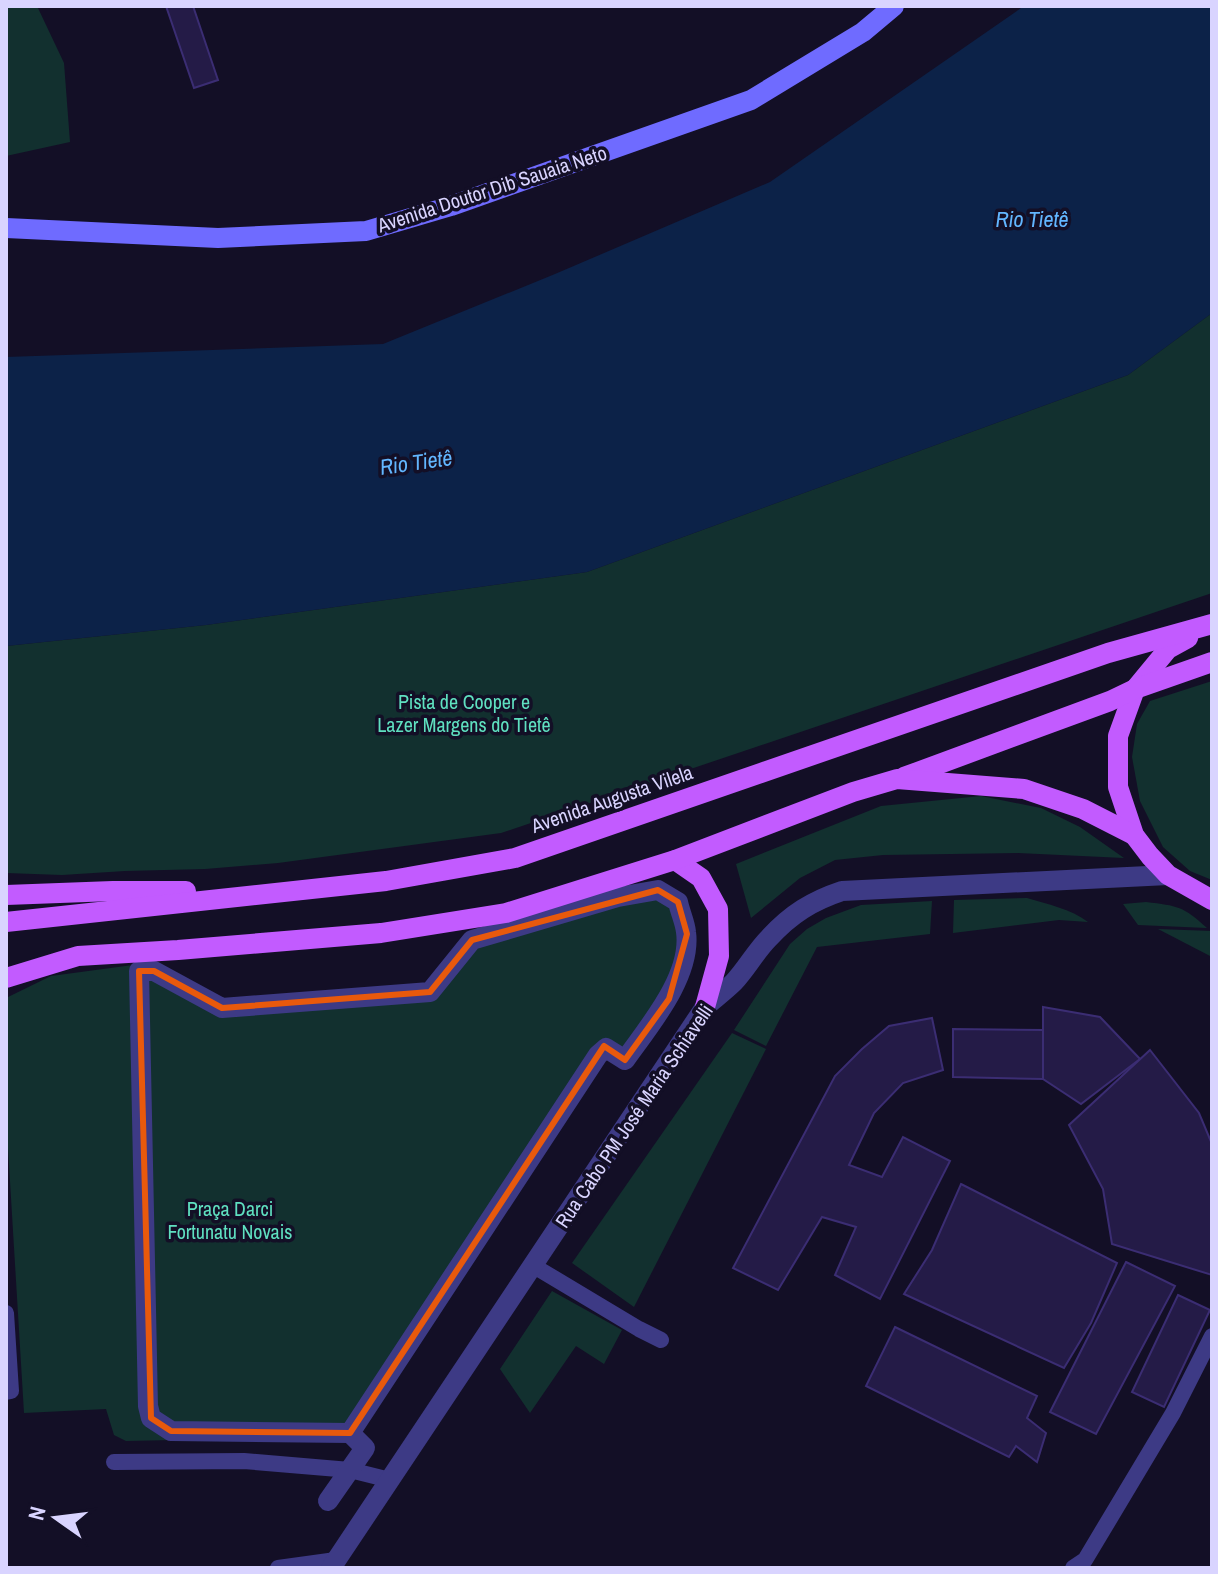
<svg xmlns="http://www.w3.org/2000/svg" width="1218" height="1574" viewBox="0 0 1218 1574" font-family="'Archivo Narrow',sans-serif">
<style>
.green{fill:#12302f}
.water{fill:#0c2248}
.building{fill:#241b47;stroke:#3b2d73;stroke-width:2}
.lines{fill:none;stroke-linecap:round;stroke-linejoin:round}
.lane{stroke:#3d3a85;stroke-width:16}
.street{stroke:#3d3a85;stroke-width:20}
.secondary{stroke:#6f6bff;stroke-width:20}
.primary{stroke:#c25bff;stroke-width:20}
.marked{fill:none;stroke:#e8590c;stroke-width:6;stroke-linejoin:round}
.labels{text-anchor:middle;stroke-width:7;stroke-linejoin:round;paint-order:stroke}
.street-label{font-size:20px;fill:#d9d4ff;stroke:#130f26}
.park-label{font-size:20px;fill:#5fe0c0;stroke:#130f26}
.water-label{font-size:22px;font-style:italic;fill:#62b6ff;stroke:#130f26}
</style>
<rect width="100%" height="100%" fill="#130f26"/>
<!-- green -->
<g class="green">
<path d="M 6,6 L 37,6 L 64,63 L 70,142 L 6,156 Z"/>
<path d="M 1212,313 L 1212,593 L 501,833 L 278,863 L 205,869 L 125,871 L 62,875 L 6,873 L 6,646 L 206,625 L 587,572 L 1128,375 Z"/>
<path d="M 1212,681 L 1212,880 L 1190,871 L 1163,847 L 1140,801 L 1132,757 L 1137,724 L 1150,701 Z"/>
<path d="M 981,796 L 1041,808 L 1080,827 L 1124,858 L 1018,853 L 883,855 L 835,860 L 800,878 L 751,918 L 736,864 L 881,806 Z"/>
<path d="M 657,884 L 693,937 L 628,1069 L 608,1056 L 354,1436 L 126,1441 L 114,1435 L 106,1409 L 24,1413 L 6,1115 L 6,998 L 51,976 L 133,965 L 225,1004 L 429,986 L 470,933 Z"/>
<path d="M 1027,898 C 1047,904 1071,909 1088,922 L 1059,920 L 953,933 L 954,900 Z"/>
<path d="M 932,901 L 930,934 L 817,947 L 766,1046 L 734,1030 L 790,944 L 807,929 L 826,918 L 861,905 Z"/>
<path d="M 1146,902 C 1178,906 1183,906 1207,928 L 1138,925 L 1123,904 Z"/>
<path d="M 1158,929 L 1212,931 L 1212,957 Z"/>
<path d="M 732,1033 L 766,1049 L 634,1307 L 572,1263 Z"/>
<path d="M 552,1291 L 622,1330 L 604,1364 L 576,1346 L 530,1413 L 500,1369 Z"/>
</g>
<!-- water -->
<path class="water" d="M 1024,6 L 1212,6 L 1212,313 L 1128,375 L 587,572 L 206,625 L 6,646 L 6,357 L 383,344 L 555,274 L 770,182 Z"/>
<!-- building -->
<g class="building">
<path d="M 166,6 L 193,6 L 218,80 L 194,88 Z"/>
<path d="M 1043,1007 L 1100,1017 L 1140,1059 L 1081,1104 L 1043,1079 Z"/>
<path d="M 932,1018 L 943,1070 L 903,1083 L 874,1113 L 849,1165 L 882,1177 L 903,1137 L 950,1161 L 880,1299 L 835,1275 L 856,1227 L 822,1217 L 778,1290 L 733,1268 L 835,1076 L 862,1049 L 889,1026 Z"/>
<path d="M 953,1029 L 1043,1030 L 1043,1079 L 953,1077 Z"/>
<path d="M 1150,1050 L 1199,1113 L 1212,1144 L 1212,1275 L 1112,1244 L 1103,1189 L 1069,1125 Z"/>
<path d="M 961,1184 L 1117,1263 L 1091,1323 L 1064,1368 L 904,1294 L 932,1250 Z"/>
<path d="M 1126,1262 L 1175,1286 L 1096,1434 L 1050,1412 Z"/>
<path d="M 1178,1295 L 1210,1310 L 1164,1407 L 1132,1392 Z"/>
<path d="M 895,1327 L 1037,1396 L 1027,1418 L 1046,1433 L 1037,1462 L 1016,1446 L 1009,1457 L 866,1386 Z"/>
</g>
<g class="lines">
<!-- lane -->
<g class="lane">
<path d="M 532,1265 L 639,1329 L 661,1340"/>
<path d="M 6,1392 L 11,1391 L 6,1313"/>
<path d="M 114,1462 L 244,1461 L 350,1470 L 390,1480"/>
<path d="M 278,1568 L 336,1560"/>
<path d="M 1073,1568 L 1085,1560 L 1173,1413 L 1212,1336"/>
</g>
<!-- street -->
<g class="street">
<path d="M 658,890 L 678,902 C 680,912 685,922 686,932 C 692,976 649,1026 625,1060 L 606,1048 L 598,1055 L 350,1433 L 171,1431 L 151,1418 L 148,1406 L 139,971 L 154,971 L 222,1008 L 430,992 L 472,940 L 618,897 Z"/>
<path d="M 328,1501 L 365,1448 L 350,1433"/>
<path d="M 331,1568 L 705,1007 C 714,999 725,991 734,982 C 747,968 756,951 769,938 C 791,914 812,901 842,891 L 1168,875"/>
</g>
<!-- secondary -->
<path class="secondary" d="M 6,228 L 218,238 L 366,231 L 451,206 L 751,100 L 863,32 L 894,6"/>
<!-- primary -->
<g class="primary">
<path d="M 1188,638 L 1168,649 L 1135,689 L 1118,736 L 1118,787 L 1134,835 L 1150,856 L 1168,875 L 1212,900"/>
<path d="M 904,777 L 1110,701 L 1135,689 L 1212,662"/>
<path d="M 675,860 L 701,878 L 718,909 L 719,956 L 705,1007"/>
<path d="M 6,895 L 113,891 L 186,891"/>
<path d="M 6,922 L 386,881 L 515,858 L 1108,653 L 1212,624"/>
<path d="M 6,978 L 78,956 L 178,950 L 381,933 L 506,913 L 675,860 L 853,792 L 897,779 L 1024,789 L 1083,809 L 1134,835"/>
</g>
</g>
<!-- marked area -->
<path class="marked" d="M 658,890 L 678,902 L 687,934 L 669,999 L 625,1060 L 604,1046 L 350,1433 L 171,1431 L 151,1418 L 139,971 L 154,971 L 222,1008 L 430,992 L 472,940 Z"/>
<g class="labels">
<!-- street labels -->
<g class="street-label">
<text transform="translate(492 189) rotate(-18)" y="7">Avenida Doutor Dib Sauaia Neto</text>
<text transform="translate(612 799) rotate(-19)" y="7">Avenida Augusta Vilela</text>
<text transform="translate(634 1116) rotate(-56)" y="7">Rua Cabo PM José Maria Schiavelli</text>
</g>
<!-- park labels -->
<g class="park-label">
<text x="464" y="709">Pista de Cooper e<tspan x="464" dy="23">Lazer Margens do Tietê</tspan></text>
<text x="230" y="1216">Praça Darci<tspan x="230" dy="23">Fortunatu Novais</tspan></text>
</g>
<!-- water labels -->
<g class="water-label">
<text x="1032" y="227">Rio Tietê</text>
<text transform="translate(416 462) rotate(-8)" y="8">Rio Tietê</text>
</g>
</g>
<!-- border -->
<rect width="1218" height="1574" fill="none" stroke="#d9d4ff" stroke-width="16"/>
<!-- north arrow -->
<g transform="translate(56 1518) rotate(284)" stroke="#130f26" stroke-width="6" paint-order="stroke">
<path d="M0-6L14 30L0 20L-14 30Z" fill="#d9d4ff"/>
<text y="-12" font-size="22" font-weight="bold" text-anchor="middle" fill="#d9d4ff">N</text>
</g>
</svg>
